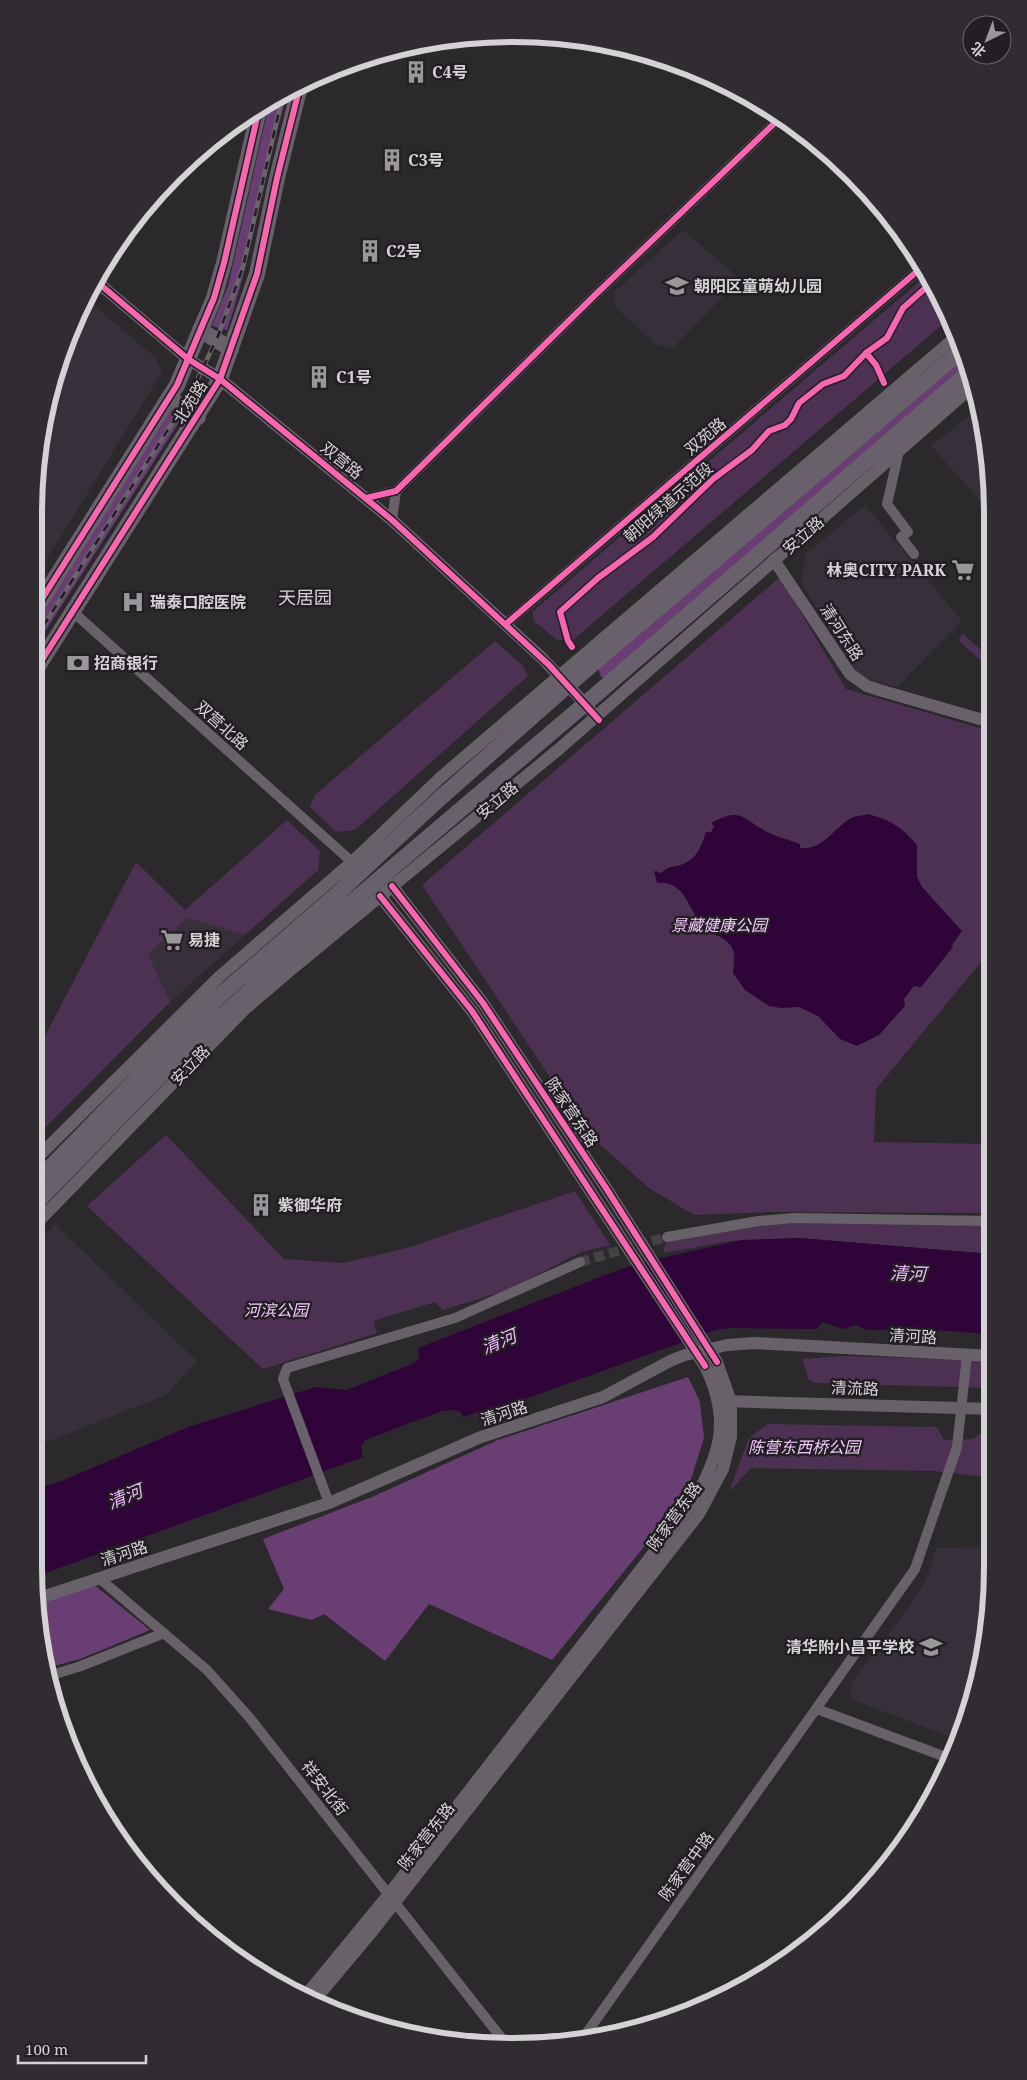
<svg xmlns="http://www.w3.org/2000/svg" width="1027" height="2080" viewBox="0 0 1027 2080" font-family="'Noto Serif','Noto Sans SC',serif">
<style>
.built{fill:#372f39}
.green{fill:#4d3153}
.forest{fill:#693f73}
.water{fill:#2f0438}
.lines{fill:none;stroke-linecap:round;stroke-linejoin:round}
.minor-tunnel{stroke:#454246;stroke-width:10;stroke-dasharray:10 5;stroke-linecap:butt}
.minor{stroke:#686169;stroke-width:10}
.tertiary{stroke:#686169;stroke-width:12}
.primary{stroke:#68606b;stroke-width:16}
.rail-casing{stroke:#69656a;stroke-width:4.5}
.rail{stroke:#231e24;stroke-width:2.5;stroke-dasharray:8;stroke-linecap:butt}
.cycleway-casing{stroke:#231e24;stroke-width:9}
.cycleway{stroke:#f766af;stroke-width:6}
.labels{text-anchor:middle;stroke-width:5;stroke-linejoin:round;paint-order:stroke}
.poi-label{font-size:16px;font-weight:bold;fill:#d5d2d6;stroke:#231e24;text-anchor:start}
.street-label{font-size:16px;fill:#d5d2d6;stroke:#231e24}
.park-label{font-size:16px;font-style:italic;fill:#f3c9fd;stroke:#231e24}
.neighbourhood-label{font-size:18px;fill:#d5d2d6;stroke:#231e24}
.water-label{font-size:18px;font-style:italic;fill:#f1bafe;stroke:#231e24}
.rim{fill:none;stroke:#d5d2d6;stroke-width:6}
</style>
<rect width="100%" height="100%" fill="#2c292d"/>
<!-- built -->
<g class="built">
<path d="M 683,230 L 740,279 L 672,349 L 655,344 L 615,307 L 614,292 Z"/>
<path d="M 85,298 L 155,357 L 162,372 L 42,567 L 35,562 L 35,482 L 50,390 Z"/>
<path d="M 978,409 L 989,451 L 989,510 L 931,446 Z"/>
<path d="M 865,505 L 962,621 L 897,687 L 857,676 L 801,582 L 806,554 Z"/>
<path d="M 188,918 L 245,935 L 170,1002 L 148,954 Z"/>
<path d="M 55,1224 L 197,1361 L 166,1395 L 34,1447 L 34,1246 Z"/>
<path d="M 992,1547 L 992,1598 L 977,1690 L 958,1740 L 851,1699 L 851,1683 L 907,1610 L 926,1580 L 937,1548 Z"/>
</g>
<!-- green -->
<g class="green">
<path d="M 926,276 L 950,318 L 573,640 L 557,640 L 534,621 L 532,612 Z"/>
<path d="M 780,577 L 846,689 L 990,731 L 991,950 L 876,1089 L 874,1142 L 991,1144 L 991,1213 L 770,1212 L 694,1215 L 649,1188 L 587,1133 L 422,885 Z"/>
<path d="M 963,634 L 990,658 L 990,669 L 958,640 Z"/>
<path d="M 495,641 L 522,665 L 528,676 L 355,830 L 336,832 L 310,807 L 315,795 Z"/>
<path d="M 287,820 L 320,851 L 318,870 L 245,935 L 188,918 L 148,954 L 170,1002 L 34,1139 L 34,1057 L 136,862 L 185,910 Z"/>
<path d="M 166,1135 L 284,1259 L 343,1263 L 407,1248 L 575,1191 L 610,1245 L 581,1252 L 508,1290 L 443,1310 L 435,1302 L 373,1321 L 377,1333 L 263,1369 L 87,1206 Z"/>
<path d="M 758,1221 L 991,1221 L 991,1254 L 800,1238 L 730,1241 L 663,1253 L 667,1237 Z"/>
<path d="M 843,1356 L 992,1361 L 992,1388 L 816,1383 L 809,1380 L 802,1359 Z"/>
<path d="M 768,1424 L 937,1427 L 944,1440 L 973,1439 L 992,1425 L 992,1478 L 936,1471 L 751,1468 L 729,1492 L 749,1438 Z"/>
</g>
<!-- forest -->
<g class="forest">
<path d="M 288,92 C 264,171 253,252 227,330 L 212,326 L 228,286 L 270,100 Z"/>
<path d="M 964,356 L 967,369 L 607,678 L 601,677 L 598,668 Z"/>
<path d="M 170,409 L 183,416 L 35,647 L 35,620 Z"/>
<path d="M 688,1377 L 700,1402 L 704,1438 L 686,1495 L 552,1660 L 429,1604 L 385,1661 L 324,1614 L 312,1620 L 268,1609 L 284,1589 L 263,1539 L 372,1497 L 498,1440 Z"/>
<path d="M 93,1584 L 150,1630 L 80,1659 L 50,1667 L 40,1603 Z"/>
</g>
<!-- water -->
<g class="water">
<path d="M 868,814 C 890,820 902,827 917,845 L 917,877 L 922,887 L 962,931 L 952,945 L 953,947 L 921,987 L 914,986 L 904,999 L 905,1006 L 879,1035 L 857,1046 L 840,1039 L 818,1016 L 799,1007 L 781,1008 L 769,1006 L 745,990 L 733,973 C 734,963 736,954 731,946 C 724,936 709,934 702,925 C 688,909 685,880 657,883 L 654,871 L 661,873 C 674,863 671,869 683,864 C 698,858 701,846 706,832 L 711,832 L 714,826 L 711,823 C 741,806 743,819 767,832 C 777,837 790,840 800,844 L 800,848 C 821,851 832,831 848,820 C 853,816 861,816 868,814 Z"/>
<path d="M 800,1238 L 991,1254 L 992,1334 L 917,1329 L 867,1330 L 856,1325 L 843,1329 L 822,1322 L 817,1329 L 729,1328 L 716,1330 L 506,1406 L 496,1406 L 463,1417 L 460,1412 L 454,1410 L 442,1411 L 365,1440 L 361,1447 L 363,1457 L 35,1577 L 34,1489 L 59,1482 L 191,1426 L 316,1387 L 347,1390 L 414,1363 L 419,1359 L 418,1348 L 618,1270 L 652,1260 L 742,1240 Z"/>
</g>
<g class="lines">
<!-- minor-tunnel -->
<path class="minor-tunnel" d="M 580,1262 L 667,1237"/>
<!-- minor -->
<g class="minor">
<path d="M 899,451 L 887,504 L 908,532 L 901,537 L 914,554"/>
<path d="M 366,498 L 396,491 L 593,297 L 781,117"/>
<path d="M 392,520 L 396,491"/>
<path d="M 72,611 L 352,862"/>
<path d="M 506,624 L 921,268"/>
<path d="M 667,1237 L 758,1221 L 794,1218 L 991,1221"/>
<path d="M 329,1503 L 283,1379 L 287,1368 L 455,1318 L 580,1262"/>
<path d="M 99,1578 L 207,1670 L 249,1717 L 503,2040"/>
<path d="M 52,1675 L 81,1666 L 164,1633"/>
<path d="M 817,1709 L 951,1759"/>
<path d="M 581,2041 L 915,1569 L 957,1447 L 967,1355"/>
</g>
<!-- tertiary -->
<g class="tertiary">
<path d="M 96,281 L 188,359 L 220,379 L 392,520 L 543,659 L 590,709"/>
<path d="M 774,560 L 850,674 L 867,686 L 879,690 L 990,722"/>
<path d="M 34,1161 L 219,977 L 352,862 L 441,777 L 958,335"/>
<path d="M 34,1226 L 244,1010 L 292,969 L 559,749 L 972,387"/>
<path d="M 724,1401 L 992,1409"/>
<path d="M 39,1598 L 329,1503 L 481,1437 L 603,1397 L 670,1361 L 685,1355 L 727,1345 L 755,1343 L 992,1356"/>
<path d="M 305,1996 L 389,1894 L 693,1502 C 721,1453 731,1419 705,1366 L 472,1011 L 380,896"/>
<path d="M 314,2001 L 371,1933 L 699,1514 L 723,1469 L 731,1437 L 731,1402 L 717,1362 L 606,1188 L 483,1003 L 392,886"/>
</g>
<!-- primary -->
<g class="primary">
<path d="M 200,330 L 231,349"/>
<path d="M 169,398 L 198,417"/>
<path d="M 35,610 L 177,385 L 214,298 L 224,263 L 259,109"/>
<path d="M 35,671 L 220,379 L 257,274 L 277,178 L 300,86"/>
<path d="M 34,1184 L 184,1030 L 224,992 L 336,895 L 438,800 L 568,685 L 962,350"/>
<path d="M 34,1205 L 191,1044 L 285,959 L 585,704 L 968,373"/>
</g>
<defs>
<path id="rail" d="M 35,639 L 190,395 L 218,336 L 243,267 L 283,94"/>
</defs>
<!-- rail casing -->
<use href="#rail" class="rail-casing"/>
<!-- rail -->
<use href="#rail" class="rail"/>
<defs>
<g id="cycleway">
<path d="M 96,281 L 188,359 L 220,379 L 392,520 L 549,665 L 599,720"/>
<path d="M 884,383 L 876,365 L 866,353 L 887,338 L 903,308 L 930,284"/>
<path d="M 366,498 L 396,491 L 593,297 L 781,117"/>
<path d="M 35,610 L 177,385 L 214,298 L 224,263 L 259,109"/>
<path d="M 506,624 L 921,268"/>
<path d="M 572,647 L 568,641 L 560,612 L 598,578 L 653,537 L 713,479 L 752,450 L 769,431 L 785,425 L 791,419 L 799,403 L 823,384 L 844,376 L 866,353"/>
<path d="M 35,671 L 220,379 L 257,274 L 277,178 L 300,86"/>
<path d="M 392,886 L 483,1003 L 606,1188 L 717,1362"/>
<path d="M 380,896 L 472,1011 L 705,1366"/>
</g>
</defs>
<!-- cycleway casing -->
<use href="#cycleway" class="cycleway-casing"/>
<!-- cycleway -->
<use href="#cycleway" class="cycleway"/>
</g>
<!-- icons -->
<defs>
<symbol id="building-bare" viewBox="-9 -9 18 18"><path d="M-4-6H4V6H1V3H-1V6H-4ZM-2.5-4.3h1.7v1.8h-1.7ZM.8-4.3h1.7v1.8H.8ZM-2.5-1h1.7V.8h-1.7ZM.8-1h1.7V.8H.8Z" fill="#9a979b" stroke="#231e24" stroke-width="2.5" paint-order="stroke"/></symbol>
<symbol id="school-bare" viewBox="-9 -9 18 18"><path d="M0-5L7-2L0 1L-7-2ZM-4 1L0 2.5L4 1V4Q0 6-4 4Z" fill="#9a979b" stroke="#231e24" stroke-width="2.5" paint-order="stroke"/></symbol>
<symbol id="supermarket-bare" viewBox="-9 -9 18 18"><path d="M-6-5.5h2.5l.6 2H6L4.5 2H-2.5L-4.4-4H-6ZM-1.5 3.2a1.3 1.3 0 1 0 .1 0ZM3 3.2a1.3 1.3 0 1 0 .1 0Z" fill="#9a979b" stroke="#231e24" stroke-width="2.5" paint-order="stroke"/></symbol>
<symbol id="hospital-bare" viewBox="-9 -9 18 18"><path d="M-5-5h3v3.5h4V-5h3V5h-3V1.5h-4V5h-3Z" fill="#9a979b" stroke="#231e24" stroke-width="2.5" paint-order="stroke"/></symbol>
<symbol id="bank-bare" viewBox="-9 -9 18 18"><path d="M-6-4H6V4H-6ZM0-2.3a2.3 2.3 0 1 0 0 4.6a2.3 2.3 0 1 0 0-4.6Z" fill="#9a979b" stroke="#231e24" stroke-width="2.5" paint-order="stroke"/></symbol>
</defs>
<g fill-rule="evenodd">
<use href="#building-bare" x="400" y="56" width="32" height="32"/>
<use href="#building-bare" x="376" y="144" width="32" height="32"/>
<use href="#building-bare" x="354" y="235" width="32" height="32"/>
<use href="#school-bare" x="661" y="270" width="32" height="32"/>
<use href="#building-bare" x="303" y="361" width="32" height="32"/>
<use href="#supermarket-bare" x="947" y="554" width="32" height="32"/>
<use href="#hospital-bare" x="117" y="586" width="32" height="32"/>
<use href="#bank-bare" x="62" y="647" width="32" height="32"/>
<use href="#supermarket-bare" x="156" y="924" width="32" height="32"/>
<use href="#building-bare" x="245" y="1189" width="32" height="32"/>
<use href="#school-bare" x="915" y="1631" width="32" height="32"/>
</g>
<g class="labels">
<!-- poi labels -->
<g class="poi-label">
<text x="432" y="78">C4号</text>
<text x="408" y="166">C3号</text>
<text x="386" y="257">C2号</text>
<text x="694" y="292">朝阳区童萌幼儿园</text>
<text x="336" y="383">C1号</text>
<text x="946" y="576" text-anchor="end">林奥CITY PARK</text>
<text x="150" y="608">瑞泰口腔医院</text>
<text x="94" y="669">招商银行</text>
<text x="188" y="946">易捷</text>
<text x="278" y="1211">紫御华府</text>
<text x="914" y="1653" text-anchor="end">清华附小昌平学校</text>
</g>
<!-- street labels -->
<g class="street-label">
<text transform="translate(190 402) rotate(-58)" y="6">北苑路</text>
<text transform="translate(705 436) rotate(-40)" y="6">双苑路</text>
<text transform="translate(342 460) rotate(39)" y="6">双营路</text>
<text transform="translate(668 502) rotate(-41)" y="6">朝阳绿道示范段</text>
<text transform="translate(803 535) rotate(-41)" y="6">安立路</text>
<text transform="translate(842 632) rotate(57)" y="6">清河东路</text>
<text transform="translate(222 725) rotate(42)" y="6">双营北路</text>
<text transform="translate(497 800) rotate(-40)" y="6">安立路</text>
<text transform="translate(190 1065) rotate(-46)" y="6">安立路</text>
<text transform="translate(572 1112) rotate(56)" y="6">陈家营东路</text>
<text transform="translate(913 1336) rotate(3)" y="6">清河路</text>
<text transform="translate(855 1388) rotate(2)" y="6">清流路</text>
<text transform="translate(504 1413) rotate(-18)" y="6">清河路</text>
<text transform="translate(674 1516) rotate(-54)" y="6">陈家营东路</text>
<text transform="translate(124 1553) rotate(-18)" y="6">清河路</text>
<text transform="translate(325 1788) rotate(52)" y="6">祥安北街</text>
<text transform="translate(426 1836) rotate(-52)" y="6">陈家营东路</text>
<text transform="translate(686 1866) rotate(-54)" y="6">陈家营中路</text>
</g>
<!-- park labels -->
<g class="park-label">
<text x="719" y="931">景藏健康公园</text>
<text x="276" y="1316">河滨公园</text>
<text x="804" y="1453">陈营东西桥公园</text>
</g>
<!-- neighbourhood labels -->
<g class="neighbourhood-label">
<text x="305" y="604">天居园</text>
</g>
<!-- water labels -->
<g class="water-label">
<text transform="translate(908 1274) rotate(2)" y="6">清河</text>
<text transform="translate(499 1342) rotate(-22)" y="6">清河</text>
<text transform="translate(125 1497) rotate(-22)" y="6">清河</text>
</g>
</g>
<!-- crop -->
<path d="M0 0H1027V2080H0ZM513 42H513A471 471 0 0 1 984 513V1567A471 471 0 0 1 513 2038H513A471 471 0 0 1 42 1567V513A471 471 0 0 1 513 42Z" fill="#312c32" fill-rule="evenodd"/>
<path class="rim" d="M513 42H513A471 471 0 0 1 984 513V1567A471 471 0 0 1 513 2038H513A471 471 0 0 1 42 1567V513A471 471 0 0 1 513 42Z"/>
<!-- north arrow -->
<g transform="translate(987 40) rotate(222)"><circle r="24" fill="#231e24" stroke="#6a666b"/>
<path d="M0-4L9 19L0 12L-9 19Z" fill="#9a979b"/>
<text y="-8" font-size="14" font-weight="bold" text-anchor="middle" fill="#d5d2d6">北</text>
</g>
<!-- scale -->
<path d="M18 2055v8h128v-8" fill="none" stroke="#d5d2d6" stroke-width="2.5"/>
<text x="25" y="2055" font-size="15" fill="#d5d2d6" stroke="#231e24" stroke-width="4" paint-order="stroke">100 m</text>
</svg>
